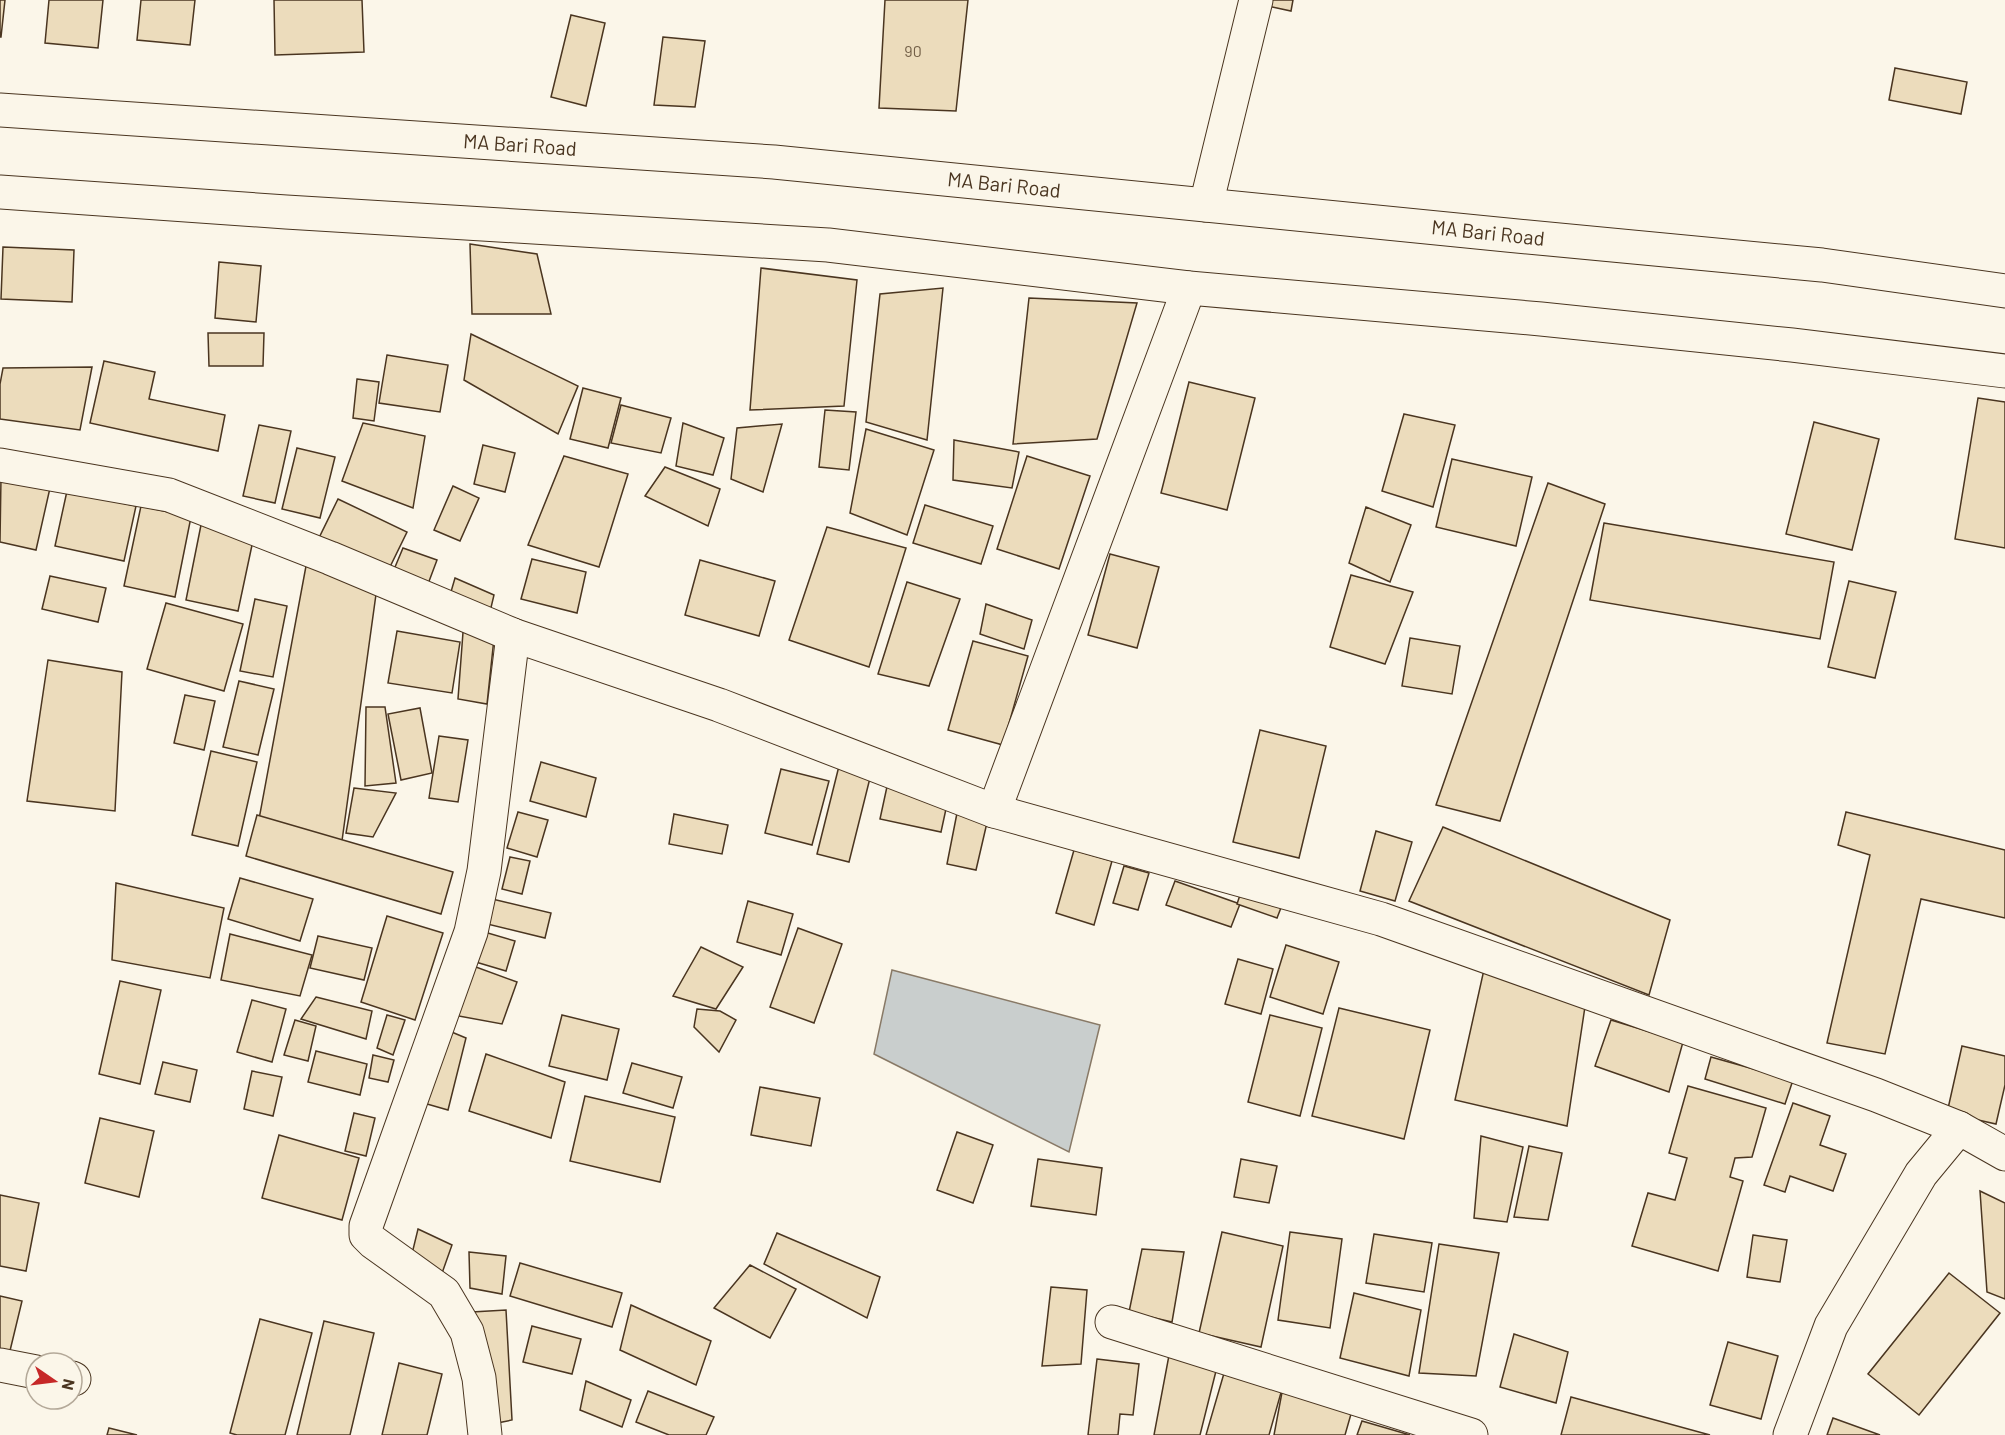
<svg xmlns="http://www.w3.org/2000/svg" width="2005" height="1435" viewBox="0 0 2005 1435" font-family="Barlow,sans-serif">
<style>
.water{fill:#c9cecd;stroke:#887966;stroke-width:1.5}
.building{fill:#ecdcbc;stroke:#4a3520;stroke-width:1.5}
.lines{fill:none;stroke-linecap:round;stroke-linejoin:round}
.minor-casing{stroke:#4a3520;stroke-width:35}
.primary-casing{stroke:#4a3520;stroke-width:35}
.minor{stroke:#fbf6e9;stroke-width:33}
.primary{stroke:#fbf6e9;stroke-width:33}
.labels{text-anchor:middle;stroke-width:4.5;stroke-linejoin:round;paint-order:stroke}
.number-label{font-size:16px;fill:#725f47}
.street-label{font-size:20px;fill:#4a3520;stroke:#fbf6e9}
</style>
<rect width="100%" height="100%" fill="#fbf6e9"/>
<!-- water -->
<path class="water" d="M 892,970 L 1100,1025 L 1069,1152 L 874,1054 Z"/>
<!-- building -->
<g class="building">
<path d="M 0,0 L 5,0 L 1,37 L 0,37 Z"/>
<path d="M 49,0 L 103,0 L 98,48 L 45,43 Z"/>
<path d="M 141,0 L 195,0 L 190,45 L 137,40 Z"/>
<path d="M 274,0 L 362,0 L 364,52 L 275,55 Z"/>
<path d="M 885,0 L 968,0 L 956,111 L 879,108 Z"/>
<path d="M 1259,0 L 1293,0 L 1291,11 L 1258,4 Z"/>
<path d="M 571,15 L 605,23 L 586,106 L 551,97 Z"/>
<path d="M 663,37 L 705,41 L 695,107 L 654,105 Z"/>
<path d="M 1895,68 L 1967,82 L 1961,114 L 1889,100 Z"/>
<path d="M 470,244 L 537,254 L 551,314 L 472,314 Z"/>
<path d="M 3,247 L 74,250 L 72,302 L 1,299 Z"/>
<path d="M 219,262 L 261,266 L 256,322 L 215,318 Z"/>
<path d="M 761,268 L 857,280 L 844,406 L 750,410 Z"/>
<path d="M 943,288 L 927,440 L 866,422 L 880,294 Z"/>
<path d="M 1029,298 L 1137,303 L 1097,439 L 1013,444 Z"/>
<path d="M 208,333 L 264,333 L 263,366 L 209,366 Z"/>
<path d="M 471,334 L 578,386 L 558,434 L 464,380 Z"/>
<path d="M 387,355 L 448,365 L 440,412 L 379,403 Z"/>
<path d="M 104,361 L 155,372 L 149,399 L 225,415 L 218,451 L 90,423 Z"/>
<path d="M 92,367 L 80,430 L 0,419 L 0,384 L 3,368 Z"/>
<path d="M 357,379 L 379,382 L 374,421 L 353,418 Z"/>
<path d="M 1189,382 L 1255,398 L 1227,510 L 1161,493 Z"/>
<path d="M 583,388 L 621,398 L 608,448 L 570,439 Z"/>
<path d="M 1978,398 L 2005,402 L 2005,548 L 1955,539 Z"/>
<path d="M 621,405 L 671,418 L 661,453 L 611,443 Z"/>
<path d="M 825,410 L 856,412 L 849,470 L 819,467 Z"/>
<path d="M 1404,414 L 1455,425 L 1433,507 L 1382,491 Z"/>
<path d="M 1814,422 L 1879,439 L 1852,550 L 1786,534 Z"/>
<path d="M 363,423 L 425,436 L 413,508 L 342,481 Z"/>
<path d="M 683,423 L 724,438 L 713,475 L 676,466 Z"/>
<path d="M 782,424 L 763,492 L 731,479 L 737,428 Z"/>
<path d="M 259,425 L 291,431 L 275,503 L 243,496 Z"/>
<path d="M 866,429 L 934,450 L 907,535 L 850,513 Z"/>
<path d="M 954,440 L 1019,452 L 1012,488 L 953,480 Z"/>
<path d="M 483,445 L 515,453 L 505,492 L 474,484 Z"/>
<path d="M 297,448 L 335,457 L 320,518 L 282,509 Z"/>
<path d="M 564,456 L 628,474 L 599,567 L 528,545 Z"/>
<path d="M 1027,456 L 1090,476 L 1059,569 L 997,549 Z"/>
<path d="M 1452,459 L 1532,477 L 1516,546 L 1436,527 Z"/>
<path d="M 665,467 L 720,489 L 708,526 L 645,496 Z"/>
<path d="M 1,477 L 50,488 L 36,550 L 0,542 Z"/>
<path d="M 1548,483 L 1605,504 L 1500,821 L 1436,805 Z"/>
<path d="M 453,486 L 479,498 L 460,541 L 434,530 Z"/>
<path d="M 67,491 L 136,506 L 124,561 L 55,546 Z"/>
<path d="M 338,499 L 407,532 L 385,577 L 316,544 Z"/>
<path d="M 925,505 L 993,526 L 981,564 L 913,543 Z"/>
<path d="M 141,506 L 191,517 L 175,597 L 124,586 Z"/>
<path d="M 1366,507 L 1411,525 L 1390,582 L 1349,563 Z"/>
<path d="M 202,520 L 255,531 L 238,611 L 186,600 Z"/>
<path d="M 1604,523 L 1834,562 L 1820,639 L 1590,600 Z"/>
<path d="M 827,527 L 906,548 L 869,667 L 789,640 Z"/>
<path d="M 403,548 L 437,560 L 425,592 L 390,579 Z"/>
<path d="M 1110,554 L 1159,567 L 1137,648 L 1088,635 Z"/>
<path d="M 532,559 L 586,572 L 577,613 L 521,599 Z"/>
<path d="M 700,560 L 775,581 L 759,636 L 685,615 Z"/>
<path d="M 306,566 L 377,587 L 337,877 L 299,861 L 254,846 Z"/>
<path d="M 1351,575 L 1413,592 L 1385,664 L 1330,647 Z"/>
<path d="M 50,576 L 106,588 L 98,622 L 42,609 Z"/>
<path d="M 455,578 L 494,595 L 489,616 L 448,602 Z"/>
<path d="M 1849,581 L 1896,592 L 1875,678 L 1828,667 Z"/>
<path d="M 907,582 L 960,599 L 929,686 L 878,674 Z"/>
<path d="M 255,599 L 287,606 L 273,677 L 240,671 Z"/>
<path d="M 166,603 L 243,624 L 224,691 L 147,669 Z"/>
<path d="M 986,604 L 1032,620 L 1024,649 L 980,634 Z"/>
<path d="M 464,619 L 495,629 L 487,704 L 458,699 Z"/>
<path d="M 397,631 L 460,642 L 452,693 L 388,683 Z"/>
<path d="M 1410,638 L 1460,646 L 1452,694 L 1402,686 Z"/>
<path d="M 973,641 L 1028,656 L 1003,745 L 948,730 Z"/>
<path d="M 48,660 L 122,672 L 115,811 L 27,801 Z"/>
<path d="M 239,681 L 274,689 L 258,755 L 223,747 Z"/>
<path d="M 185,695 L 215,701 L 204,750 L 174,743 Z"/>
<path d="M 366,707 L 385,707 L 396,783 L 365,786 Z"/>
<path d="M 420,708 L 432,773 L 401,780 L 388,714 Z"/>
<path d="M 1260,730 L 1326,746 L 1299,858 L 1233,842 Z"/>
<path d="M 439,736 L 468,740 L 458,802 L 429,798 Z"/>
<path d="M 211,751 L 257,762 L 238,846 L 192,835 Z"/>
<path d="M 541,762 L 596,778 L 586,817 L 530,801 Z"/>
<path d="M 839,766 L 871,774 L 849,862 L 817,854 Z"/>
<path d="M 781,769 L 829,781 L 812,845 L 765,833 Z"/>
<path d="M 888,782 L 949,795 L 941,832 L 880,819 Z"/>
<path d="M 354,788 L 396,793 L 373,837 L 346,833 Z"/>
<path d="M 958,808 L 989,814 L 976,870 L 947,864 Z"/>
<path d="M 518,812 L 548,820 L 537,857 L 507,848 Z"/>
<path d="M 1846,812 L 2005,850 L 2005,918 L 1921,899 L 1885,1054 L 1827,1043 L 1870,855 L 1838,845 Z"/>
<path d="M 674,814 L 728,825 L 722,854 L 669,844 Z"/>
<path d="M 257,815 L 453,872 L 441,914 L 246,856 Z"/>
<path d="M 1443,827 L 1670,920 L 1649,995 L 1409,901 Z"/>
<path d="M 1376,831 L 1412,842 L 1395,901 L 1360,891 Z"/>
<path d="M 1074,850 L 1112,861 L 1094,925 L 1056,913 Z"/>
<path d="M 510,857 L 530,861 L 522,894 L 502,889 Z"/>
<path d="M 1124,866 L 1149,873 L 1138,910 L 1113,903 Z"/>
<path d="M 240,878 L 313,899 L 300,941 L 228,919 Z"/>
<path d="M 1175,881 L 1240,904 L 1231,927 L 1166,905 Z"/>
<path d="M 116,883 L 224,908 L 210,978 L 112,960 Z"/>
<path d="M 1243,886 L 1284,900 L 1277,918 L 1237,904 Z"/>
<path d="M 488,898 L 551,913 L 545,938 L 483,923 Z"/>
<path d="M 748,901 L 793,914 L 781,955 L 737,942 Z"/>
<path d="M 387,916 L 443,933 L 415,1020 L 361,1002 Z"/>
<path d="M 798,928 L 842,944 L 814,1023 L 770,1007 Z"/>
<path d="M 481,931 L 515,941 L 506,971 L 469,960 Z"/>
<path d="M 230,934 L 312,955 L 300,996 L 221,980 Z"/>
<path d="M 318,936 L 372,948 L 364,980 L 310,968 Z"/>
<path d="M 1286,945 L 1339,962 L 1323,1014 L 1270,997 Z"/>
<path d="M 701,947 L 743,967 L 716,1009 L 673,996 Z"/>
<path d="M 1238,959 L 1273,969 L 1261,1014 L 1225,1004 Z"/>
<path d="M 465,963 L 517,982 L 502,1024 L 448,1014 Z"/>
<path d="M 1485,965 L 1586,1000 L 1567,1126 L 1455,1100 Z"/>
<path d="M 120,981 L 161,990 L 140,1084 L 99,1074 Z"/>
<path d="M 316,997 L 372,1011 L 366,1039 L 301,1019 Z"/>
<path d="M 252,1000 L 286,1009 L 272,1062 L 237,1052 Z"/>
<path d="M 1339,1008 L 1430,1030 L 1404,1139 L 1312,1116 Z"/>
<path d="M 697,1009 L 720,1011 L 736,1020 L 719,1052 L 694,1027 Z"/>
<path d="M 387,1015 L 405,1020 L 393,1055 L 377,1048 Z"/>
<path d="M 562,1015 L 619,1029 L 607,1080 L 549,1066 Z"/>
<path d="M 1270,1015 L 1322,1028 L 1300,1116 L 1248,1102 Z"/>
<path d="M 295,1020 L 316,1026 L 308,1061 L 284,1055 Z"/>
<path d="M 1611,1020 L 1683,1042 L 1669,1092 L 1595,1066 Z"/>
<path d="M 442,1028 L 466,1038 L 448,1110 L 420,1102 Z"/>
<path d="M 1962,1046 L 2005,1056 L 2005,1085 L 1996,1124 L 1947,1113 Z"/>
<path d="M 316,1051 L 367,1064 L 360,1095 L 308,1082 Z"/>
<path d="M 486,1054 L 565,1082 L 551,1138 L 469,1111 Z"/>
<path d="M 373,1055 L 394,1060 L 388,1082 L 369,1078 Z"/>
<path d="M 1711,1057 L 1793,1080 L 1785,1104 L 1705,1079 Z"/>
<path d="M 163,1062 L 197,1070 L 190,1102 L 155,1094 Z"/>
<path d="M 632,1063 L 682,1077 L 673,1108 L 623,1093 Z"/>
<path d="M 252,1071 L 282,1077 L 273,1116 L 244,1109 Z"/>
<path d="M 1688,1086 L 1766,1108 L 1752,1157 L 1735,1158 L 1730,1177 L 1743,1181 L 1718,1271 L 1632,1246 L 1648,1193 L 1675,1200 L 1687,1158 L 1669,1153 Z"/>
<path d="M 760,1087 L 820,1098 L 811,1146 L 751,1135 Z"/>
<path d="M 585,1096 L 675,1117 L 660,1182 L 570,1161 Z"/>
<path d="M 1793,1103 L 1830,1116 L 1820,1145 L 1846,1154 L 1833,1191 L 1790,1176 L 1785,1192 L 1764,1185 Z"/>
<path d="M 354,1113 L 375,1118 L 366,1156 L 345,1151 Z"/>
<path d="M 100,1118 L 154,1131 L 139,1197 L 85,1183 Z"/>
<path d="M 957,1132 L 993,1145 L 973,1203 L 937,1190 Z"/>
<path d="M 279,1135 L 359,1158 L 342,1220 L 262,1198 Z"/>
<path d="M 1481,1136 L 1523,1147 L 1507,1222 L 1474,1218 Z"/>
<path d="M 1529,1146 L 1562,1153 L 1548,1220 L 1514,1217 Z"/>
<path d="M 1038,1159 L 1102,1168 L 1096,1215 L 1031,1206 Z"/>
<path d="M 1241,1159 L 1277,1166 L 1269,1203 L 1234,1197 Z"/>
<path d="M 1980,1191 L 2005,1203 L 2005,1299 L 1987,1292 Z"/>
<path d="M 0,1195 L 39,1203 L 26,1271 L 0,1266 Z"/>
<path d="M 418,1229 L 452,1245 L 441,1276 L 410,1262 Z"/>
<path d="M 1222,1232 L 1283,1246 L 1261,1347 L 1199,1333 Z"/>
<path d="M 1290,1232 L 1342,1239 L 1330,1328 L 1278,1320 Z"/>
<path d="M 777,1233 L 880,1277 L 867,1318 L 764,1264 Z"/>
<path d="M 1374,1234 L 1432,1243 L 1424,1292 L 1366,1283 Z"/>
<path d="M 1753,1235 L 1787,1240 L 1780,1282 L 1747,1277 Z"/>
<path d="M 1439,1244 L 1499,1253 L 1476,1376 L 1419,1373 Z"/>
<path d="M 1142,1249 L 1184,1252 L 1172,1322 L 1129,1312 Z"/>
<path d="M 469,1252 L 506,1256 L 502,1294 L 470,1288 Z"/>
<path d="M 520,1263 L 622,1293 L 612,1327 L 510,1296 Z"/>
<path d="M 750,1265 L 796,1289 L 770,1338 L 714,1308 Z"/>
<path d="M 1949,1273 L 2000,1313 L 1919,1415 L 1868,1374 Z"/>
<path d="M 1051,1287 L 1087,1290 L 1081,1364 L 1042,1366 Z"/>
<path d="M 1354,1293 L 1421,1310 L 1409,1376 L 1340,1358 Z"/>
<path d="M 0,1296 L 22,1301 L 8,1359 L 0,1357 Z"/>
<path d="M 631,1305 L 711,1341 L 696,1385 L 620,1350 Z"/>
<path d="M 506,1310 L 512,1420 L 492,1424 L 472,1312 Z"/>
<path d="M 260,1319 L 312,1333 L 285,1435 L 237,1435 L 230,1433 Z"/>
<path d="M 324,1321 L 374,1333 L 350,1435 L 297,1435 Z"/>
<path d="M 532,1326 L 581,1339 L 572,1374 L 523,1362 Z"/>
<path d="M 1514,1334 L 1568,1352 L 1556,1403 L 1500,1387 Z"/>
<path d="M 1728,1342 L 1778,1356 L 1761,1419 L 1710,1405 Z"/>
<path d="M 1170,1350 L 1218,1363 L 1200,1435 L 1154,1435 Z"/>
<path d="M 1097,1359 L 1139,1364 L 1133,1415 L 1120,1414 L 1118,1435 L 1088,1435 Z"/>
<path d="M 399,1363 L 442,1374 L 427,1435 L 382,1435 Z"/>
<path d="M 1227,1363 L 1284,1382 L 1269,1435 L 1206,1435 Z"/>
<path d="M 586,1381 L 631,1400 L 622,1427 L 580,1410 Z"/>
<path d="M 1283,1387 L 1353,1407 L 1345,1435 L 1274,1435 Z"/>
<path d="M 648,1391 L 714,1417 L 706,1435 L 669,1435 L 636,1422 Z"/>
<path d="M 1571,1397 L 1710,1435 L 1561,1435 Z"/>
<path d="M 1833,1418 L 1880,1435 L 1827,1435 Z"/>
<path d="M 1362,1421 L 1410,1435 L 1357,1435 Z"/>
<path d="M 109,1428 L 137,1435 L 107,1435 Z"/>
</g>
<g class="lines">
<defs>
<g id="minor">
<path d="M 1206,205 L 1256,0"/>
<path d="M 0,465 L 169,495 L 330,558 L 513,635 L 719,705 L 994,811 L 1381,919 L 1876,1095 L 1959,1128 L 2005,1154"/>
<path d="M 994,811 L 1189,288"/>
<path d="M 1112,1322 L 1471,1435"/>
<path d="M 0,1365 L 36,1372"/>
<path d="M 72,1378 L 74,1379"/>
<path d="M 485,1435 L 479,1378 L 467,1332 L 444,1293 L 373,1242 L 366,1235 L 366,1226 L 471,932 L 484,871 L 513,635"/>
<path d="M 1790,1435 L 1831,1326 L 1921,1174 L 1959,1128"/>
</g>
<g id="primary">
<path d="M 0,110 L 774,162 L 1507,235 L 1822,265 L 2005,291"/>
<path d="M 0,192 L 286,212 L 828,245 L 1189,288 L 1541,319 L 1792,345 L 2005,371"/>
</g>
</defs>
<!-- minor casing -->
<use href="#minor" class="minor-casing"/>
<!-- primary casing -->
<use href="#primary" class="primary-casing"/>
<!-- minor -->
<use href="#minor" class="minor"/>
<!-- primary -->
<use href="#primary" class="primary"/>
</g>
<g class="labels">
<!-- number labels -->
<g class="number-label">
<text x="913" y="57">90</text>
</g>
<!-- street labels -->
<g class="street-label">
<text transform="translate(520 145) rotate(4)" y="7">MA Bari Road</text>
<text transform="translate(1004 185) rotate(6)" y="7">MA Bari Road</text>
<text transform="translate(1488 233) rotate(6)" y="7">MA Bari Road</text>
</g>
</g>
<!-- north arrow -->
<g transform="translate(54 1381) rotate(104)"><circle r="28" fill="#fbf6e9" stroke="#b4a999" stroke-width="1.5"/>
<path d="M0-4.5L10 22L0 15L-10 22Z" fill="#c62828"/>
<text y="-9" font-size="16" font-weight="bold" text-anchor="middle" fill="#4a3520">N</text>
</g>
</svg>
